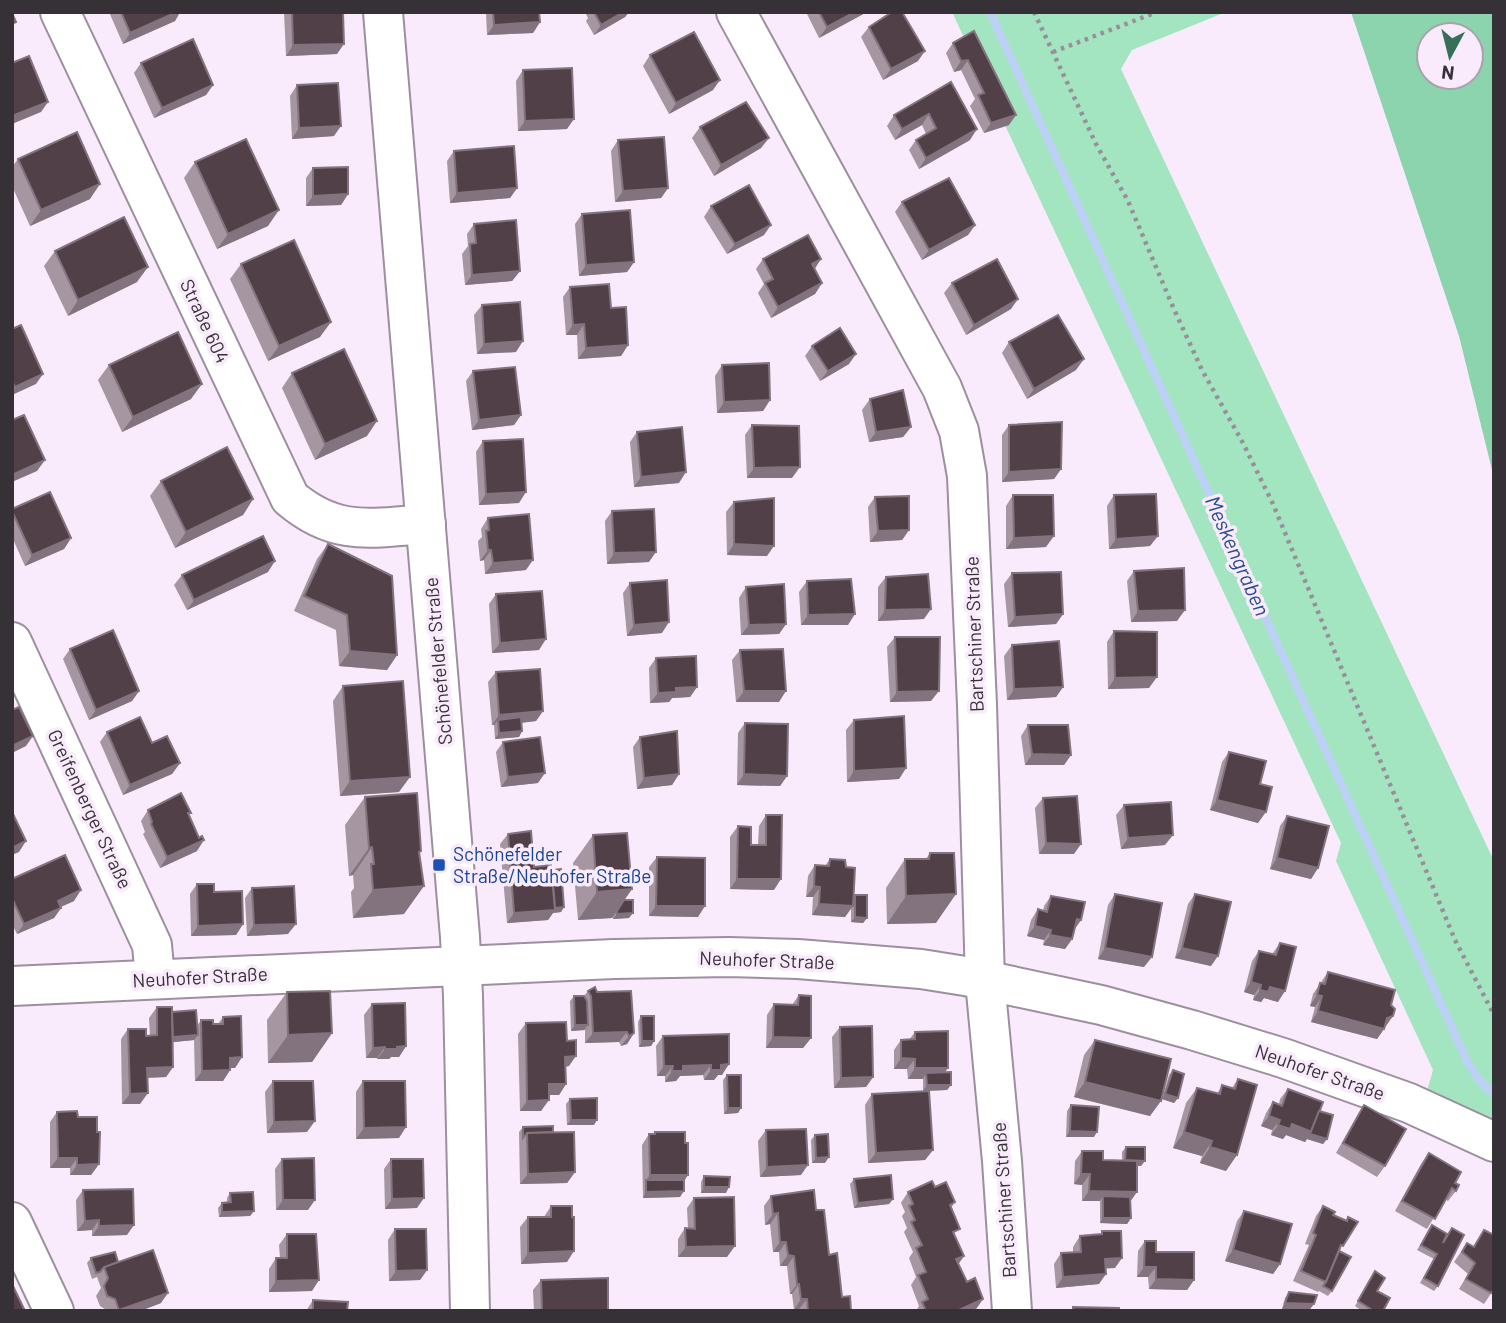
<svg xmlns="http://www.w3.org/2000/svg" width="1506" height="1323" viewBox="0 0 1506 1323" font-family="Barlow,sans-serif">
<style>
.green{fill:#a4e5c1}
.forest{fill:#8bd4ad;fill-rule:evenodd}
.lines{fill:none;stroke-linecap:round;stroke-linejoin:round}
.stream{stroke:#bdd1f6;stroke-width:8}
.minor-casing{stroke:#9c8f9e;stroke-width:42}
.path{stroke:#988f9a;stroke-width:4.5;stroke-dasharray:3.5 5;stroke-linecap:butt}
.minor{stroke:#fff;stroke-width:38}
.wall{fill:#a596a2}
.shaded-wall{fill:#83737e}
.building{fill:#514048;stroke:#83737e;stroke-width:2}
.transit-dot{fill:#1a4fb4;stroke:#f9ebfb;stroke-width:2.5}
.labels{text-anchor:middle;stroke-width:7;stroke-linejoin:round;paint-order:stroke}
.street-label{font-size:19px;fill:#363137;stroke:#f9ebfb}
.transit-label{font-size:19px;fill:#164399;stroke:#f9ebfb;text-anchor:start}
.water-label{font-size:21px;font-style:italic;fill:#2a4e94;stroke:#f9ebfb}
</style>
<rect width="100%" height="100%" fill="#f9ebfb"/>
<!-- green -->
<path class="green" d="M 952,12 L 1226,12 L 1132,50 L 1121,69 L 1494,861 L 1494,1123 L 1425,1098 L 1433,1070 L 1336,861 L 1341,843 Z"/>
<!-- forest -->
<path class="forest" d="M 1351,12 L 1494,12 L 1494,478 L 1459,336 ZM 1429,35 L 1471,35 L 1471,77 L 1429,77 Z"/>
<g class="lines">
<!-- stream -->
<path class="stream" d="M 990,12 L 1468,1063 L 1480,1081 L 1494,1094"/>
<defs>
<g id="minor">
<path d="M 60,12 L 290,498 C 336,537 371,528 426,524"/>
<path d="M 383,12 L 460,937 L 463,996 L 470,1311"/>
<path d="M 736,12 L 942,388 L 959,431 L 967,476 L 977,705 L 985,981 L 1002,1161 L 1012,1311"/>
<path d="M 12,642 L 152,945 L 155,978"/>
<path d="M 12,986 L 614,959 L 729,957 L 798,959 L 921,969 L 965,976 L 1101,1005 L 1192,1030 L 1283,1058 L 1409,1103 L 1494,1142"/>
<path d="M 12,1222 L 54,1311"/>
</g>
</defs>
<!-- minor casing -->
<use href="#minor" class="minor-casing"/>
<!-- path -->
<g class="path">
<path d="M 1034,12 L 1096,144 L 1128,201 L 1173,307 L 1202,370 L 1243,443 L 1273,504 L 1455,940 L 1494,1015"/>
<path d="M 1053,52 L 1157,12"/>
</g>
<!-- minor -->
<use href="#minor" class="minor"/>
</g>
<!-- wall -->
<g class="wall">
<path d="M 109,12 L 180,12 L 175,21 L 123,44 Z"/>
<path d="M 284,12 L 343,12 L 337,54 L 286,56 Z"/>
<path d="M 486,12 L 539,12 L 540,22 L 533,33 L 487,35 Z"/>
<path d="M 585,12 L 629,12 L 625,17 L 594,35 L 586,21 L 588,18 Z"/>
<path d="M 806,12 L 867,12 L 819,38 Z"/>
<path d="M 869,27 L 918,61 L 883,80 L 861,37 Z"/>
<path d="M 974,31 L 1009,125 L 984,133 L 970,106 L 975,99 L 961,70 L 954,72 L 946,53 L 953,43 Z"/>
<path d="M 650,55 L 713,90 L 669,114 L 643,66 Z"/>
<path d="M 141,63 L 213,85 L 206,95 L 154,118 L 134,73 Z"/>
<path d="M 523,70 L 567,129 L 518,131 L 516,81 Z"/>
<path d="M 951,82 L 970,140 L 919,169 L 909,150 L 916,140 L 926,134 L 922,125 L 895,140 L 887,126 L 894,115 Z"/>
<path d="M 297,85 L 334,136 L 292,139 L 290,96 Z"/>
<path d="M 700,127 L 761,148 L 714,176 L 692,138 Z"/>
<path d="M 618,140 L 668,188 L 661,198 L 615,202 L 611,151 Z"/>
<path d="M 454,151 L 517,188 L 510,198 L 450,203 L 447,161 Z"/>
<path d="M 18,159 L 90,199 L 30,226 L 12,186 L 12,167 Z"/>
<path d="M 195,162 L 268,226 L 217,249 L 184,178 Z"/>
<path d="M 313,168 L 348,194 L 341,205 L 306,206 L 306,178 Z"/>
<path d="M 902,202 L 975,225 L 968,235 L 922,260 L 895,212 Z"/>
<path d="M 711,206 L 764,235 L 727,254 L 704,217 Z"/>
<path d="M 582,214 L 634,262 L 627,272 L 579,276 L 575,224 Z"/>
<path d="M 474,224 L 520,271 L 512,281 L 465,285 L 462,254 L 468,246 L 467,234 Z"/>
<path d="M 55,251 L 137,282 L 68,316 L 44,266 Z"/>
<path d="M 763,259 L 822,283 L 815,294 L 771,318 L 758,293 L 764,284 L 756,269 Z"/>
<path d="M 241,264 L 320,337 L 268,361 L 230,279 Z"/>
<path d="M 952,283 L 1011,309 L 966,335 L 944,293 Z"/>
<path d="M 570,287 L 628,345 L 621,356 L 578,359 L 577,335 L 566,335 L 563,297 Z"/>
<path d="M 482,305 L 516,352 L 477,354 L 474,315 Z"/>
<path d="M 1009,342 L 1076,370 L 1027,399 L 1002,353 Z"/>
<path d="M 812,346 L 849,364 L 820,381 L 805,356 Z"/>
<path d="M 109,365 L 191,399 L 122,432 L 98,380 Z"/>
<path d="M 722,365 L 770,400 L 763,411 L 717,413 L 715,376 Z"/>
<path d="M 473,371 L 521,415 L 514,425 L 472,430 L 466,381 Z"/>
<path d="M 292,373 L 367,436 L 315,460 L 282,388 Z"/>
<path d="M 870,399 L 911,427 L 903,437 L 869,442 L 862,410 Z"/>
<path d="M 752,425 L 792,478 L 747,478 L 745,435 Z"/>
<path d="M 1009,425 L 1061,469 L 1054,479 L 1002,482 L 1002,435 Z"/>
<path d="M 637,432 L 679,483 L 634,487 L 630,442 Z"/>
<path d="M 483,441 L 519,503 L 479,505 L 476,452 Z"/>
<path d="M 161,481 L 253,499 L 243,515 L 175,548 L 150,496 Z"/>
<path d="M 1013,495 L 1046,547 L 1006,549 L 1006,506 Z"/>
<path d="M 1114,495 L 1150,546 L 1109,549 L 1107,506 Z"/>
<path d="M 875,497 L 909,530 L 902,540 L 870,542 L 868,507 Z"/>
<path d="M 734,502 L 767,556 L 727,555 L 726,512 Z"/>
<path d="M 12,509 L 71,538 L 64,549 L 25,566 L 12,537 Z"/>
<path d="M 612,511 L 649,562 L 607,564 L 605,521 Z"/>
<path d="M 488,518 L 526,570 L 485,574 L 484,560 L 480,561 L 478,541 L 482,537 L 481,529 Z"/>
<path d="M 328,544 L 397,655 L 387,670 L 339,666 L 336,630 L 294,611 L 317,559 Z"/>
<path d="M 1134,571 L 1177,621 L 1131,622 L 1127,581 Z"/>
<path d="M 268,572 L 187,610 L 174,585 L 182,575 Z"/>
<path d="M 1012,573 L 1063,614 L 1056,624 L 1008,627 L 1004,584 Z"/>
<path d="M 886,577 L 924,619 L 878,621 L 878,587 Z"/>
<path d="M 807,581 L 848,625 L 801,625 L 799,592 Z"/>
<path d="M 630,583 L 662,633 L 627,636 L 623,593 Z"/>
<path d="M 746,587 L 786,624 L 779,634 L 741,635 L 739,598 Z"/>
<path d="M 496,594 L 539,650 L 492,653 L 489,604 Z"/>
<path d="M 1114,631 L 1149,688 L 1108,689 L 1107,642 Z"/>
<path d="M 895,637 L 931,701 L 890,702 L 887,647 Z"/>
<path d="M 1012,645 L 1063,687 L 1056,697 L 1007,700 L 1004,656 Z"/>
<path d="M 70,649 L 139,691 L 132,701 L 89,720 L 63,659 Z"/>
<path d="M 740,650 L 779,702 L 736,702 L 732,660 Z"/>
<path d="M 656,658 L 697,687 L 690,697 L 672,698 L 669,702 L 650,703 L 649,668 Z"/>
<path d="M 496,672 L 543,711 L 536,721 L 522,723 L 522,731 L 519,737 L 495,739 L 494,725 L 492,725 L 488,682 Z"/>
<path d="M 343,686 L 399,792 L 340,796 L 333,701 Z"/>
<path d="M 854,720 L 906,768 L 899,779 L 847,782 L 846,730 Z"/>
<path d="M 745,723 L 787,776 L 780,786 L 737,785 L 738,733 Z"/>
<path d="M 1028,725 L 1071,755 L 1064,765 L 1025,765 L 1021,736 Z"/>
<path d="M 107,732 L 152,743 L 180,763 L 172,774 L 123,795 L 100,742 Z"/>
<path d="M 640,737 L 679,774 L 672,785 L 637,789 L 633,747 Z"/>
<path d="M 503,742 L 538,783 L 501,787 L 496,752 Z"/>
<path d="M 1229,752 L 1260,784 L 1258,823 L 1210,810 L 1222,762 Z"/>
<path d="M 365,797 L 421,851 L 419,855 L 404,914 L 353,918 L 351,892 L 354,888 L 353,875 L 349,876 L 345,825 Z"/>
<path d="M 1043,798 L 1074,854 L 1039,854 L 1035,808 Z"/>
<path d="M 1124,805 L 1165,845 L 1121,849 L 1116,815 Z"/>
<path d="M 148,810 L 189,815 L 197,851 L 160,868 L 143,834 L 145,832 L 141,821 Z"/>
<path d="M 766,815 L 774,890 L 730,889 L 730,837 L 738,826 L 751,845 L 758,845 L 759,826 Z"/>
<path d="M 1287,816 L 1318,868 L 1311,879 L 1270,869 L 1280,826 Z"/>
<path d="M 508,834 L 534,867 L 552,870 L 564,907 L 561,912 L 553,913 L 548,920 L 507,923 L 500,844 Z"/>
<path d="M 593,835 L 632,889 L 624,900 L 629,918 L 613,919 L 613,917 L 612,918 L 578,920 L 573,863 Z"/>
<path d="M 930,853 L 936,923 L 887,924 L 886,888 L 905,859 L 926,859 Z"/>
<path d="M 657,857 L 698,917 L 649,916 L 649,867 Z"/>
<path d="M 830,859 L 846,867 L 853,897 L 855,895 L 867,918 L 863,923 L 851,922 L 851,908 L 845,917 L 812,915 L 813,897 L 806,897 L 808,876 L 815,865 L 825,866 Z"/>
<path d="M 12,879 L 74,901 L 61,907 L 61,908 L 54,918 L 17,934 L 12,924 Z"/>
<path d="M 197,884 L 214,892 L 243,924 L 236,935 L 191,936 L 190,894 Z"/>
<path d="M 252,888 L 288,934 L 247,936 L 245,898 Z"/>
<path d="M 1115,894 L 1144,967 L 1098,959 L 1108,905 Z"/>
<path d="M 1195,894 L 1211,966 L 1175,958 L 1188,904 Z"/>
<path d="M 1051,896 L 1081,920 L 1074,930 L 1072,939 L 1065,949 L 1043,945 L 1044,940 L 1027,936 L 1031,920 L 1038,909 L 1043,911 L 1044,906 Z"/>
<path d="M 1280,943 L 1278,1002 L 1264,998 L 1261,1002 L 1253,1000 L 1254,995 L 1244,992 L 1252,961 L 1259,951 L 1272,954 Z"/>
<path d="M 1328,972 L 1386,1026 L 1377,1039 L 1311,1022 L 1315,1007 L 1310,1006 L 1313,994 Z"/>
<path d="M 588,991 L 597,992 L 634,1033 L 627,1044 L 621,1046 L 619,1042 L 585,1043 L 585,1030 L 571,1031 L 570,1001 L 574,996 L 584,996 Z"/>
<path d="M 287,992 L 332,1033 L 312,1062 L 268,1063 L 267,1020 Z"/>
<path d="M 799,995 L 811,1038 L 803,1048 L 766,1048 L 767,1015 L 774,1004 L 792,1005 Z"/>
<path d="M 372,1004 L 406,1046 L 399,1057 L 391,1057 L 389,1059 L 377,1059 L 377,1058 L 366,1058 L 364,1015 Z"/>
<path d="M 157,1007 L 172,1012 L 197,1026 L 201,1020 L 213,1024 L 218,1024 L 223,1017 L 242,1057 L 235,1068 L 230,1068 L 230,1070 L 223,1081 L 195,1081 L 194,1040 L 173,1042 L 173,1067 L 166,1077 L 147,1078 L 140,1104 L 122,1104 L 121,1039 L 128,1029 L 146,1036 L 150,1036 L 149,1018 Z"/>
<path d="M 641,1016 L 654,1041 L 651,1046 L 639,1047 L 638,1022 Z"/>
<path d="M 526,1023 L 569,1066 L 566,1067 L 566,1084 L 559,1095 L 549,1095 L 541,1111 L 520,1111 L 518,1034 Z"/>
<path d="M 840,1027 L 873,1077 L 866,1087 L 834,1088 L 832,1037 Z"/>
<path d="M 915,1032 L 945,1072 L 951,1085 L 947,1090 L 923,1091 L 923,1079 L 908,1079 L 907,1069 L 894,1069 L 894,1050 L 901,1040 L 909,1040 Z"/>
<path d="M 729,1034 L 722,1075 L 718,1075 L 714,1080 L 704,1080 L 703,1075 L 680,1076 L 676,1081 L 665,1082 L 665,1076 L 657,1076 L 656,1046 L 663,1036 Z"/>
<path d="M 1095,1040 L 1150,1116 L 1074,1097 L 1084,1055 Z"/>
<path d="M 1173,1070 L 1178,1098 L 1174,1103 L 1162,1099 L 1169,1075 Z"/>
<path d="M 727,1075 L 741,1108 L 738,1113 L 724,1114 L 723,1080 Z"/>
<path d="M 1238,1079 L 1226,1171 L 1200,1163 L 1202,1156 L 1173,1148 L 1186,1103 L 1197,1088 L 1217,1094 L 1222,1085 L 1232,1088 Z"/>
<path d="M 273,1081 L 307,1132 L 267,1133 L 265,1092 Z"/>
<path d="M 363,1081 L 399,1138 L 356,1139 L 356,1092 Z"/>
<path d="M 1288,1089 L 1319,1111 L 1327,1139 L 1323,1144 L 1307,1139 L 1305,1142 L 1286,1135 L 1283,1139 L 1271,1135 L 1272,1130 L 1261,1126 L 1266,1113 L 1273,1102 L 1279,1104 L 1280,1099 Z"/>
<path d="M 872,1094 L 933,1150 L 925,1160 L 868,1163 L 865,1105 Z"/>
<path d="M 570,1099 L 594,1125 L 567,1125 L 566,1104 Z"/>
<path d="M 1071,1105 L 1094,1137 L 1066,1137 L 1067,1111 Z"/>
<path d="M 1364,1105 L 1385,1166 L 1377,1177 L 1336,1153 L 1357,1116 Z"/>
<path d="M 57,1112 L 78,1117 L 99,1164 L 91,1175 L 70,1175 L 70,1168 L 50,1168 L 50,1122 Z"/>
<path d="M 523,1127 L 553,1132 L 575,1172 L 567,1183 L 520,1184 L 519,1132 Z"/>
<path d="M 766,1130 L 801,1175 L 760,1177 L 758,1141 Z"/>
<path d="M 655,1132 L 684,1180 L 680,1197 L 643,1198 L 642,1145 L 649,1134 L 654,1134 Z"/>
<path d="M 815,1135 L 825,1163 L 812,1163 L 811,1140 Z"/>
<path d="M 1126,1147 L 1141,1166 L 1137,1166 L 1130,1201 L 1131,1218 L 1127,1224 L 1100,1223 L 1100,1201 L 1082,1201 L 1082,1185 L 1074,1184 L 1075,1161 L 1082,1151 L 1103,1160 L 1122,1160 L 1122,1152 Z"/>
<path d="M 1429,1153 L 1455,1183 L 1456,1191 L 1448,1201 L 1445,1199 L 1427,1229 L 1395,1211 L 1421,1164 Z"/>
<path d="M 282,1159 L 308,1210 L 276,1210 L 275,1169 Z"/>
<path d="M 391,1159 L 417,1208 L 385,1209 L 384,1169 Z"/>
<path d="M 704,1176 L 726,1193 L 701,1193 L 701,1182 Z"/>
<path d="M 854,1179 L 893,1199 L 889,1204 L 854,1208 L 850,1184 Z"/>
<path d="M 935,1187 L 955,1202 L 951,1208 L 955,1236 L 964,1256 L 958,1264 L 967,1282 L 983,1299 L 976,1309 L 973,1311 L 916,1311 L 919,1306 L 911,1285 L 916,1277 L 909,1258 L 913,1252 L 904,1232 L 907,1228 L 902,1216 L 905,1212 L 901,1203 L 908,1192 Z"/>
<path d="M 83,1190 L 127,1235 L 92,1236 L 92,1230 L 77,1231 L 76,1200 Z"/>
<path d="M 230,1193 L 254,1211 L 250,1216 L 219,1217 L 218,1208 L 222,1203 L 227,1203 L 227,1198 Z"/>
<path d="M 771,1196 L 816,1210 L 842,1297 L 851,1311 L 800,1311 L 799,1309 L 794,1310 L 792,1294 L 790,1294 L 787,1266 L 780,1266 L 779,1252 L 773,1252 L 770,1224 L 765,1225 L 764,1206 Z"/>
<path d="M 694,1198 L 727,1257 L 678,1257 L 678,1239 L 685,1228 L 688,1228 L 687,1208 Z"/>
<path d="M 551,1206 L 567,1262 L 521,1264 L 520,1227 L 528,1217 L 544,1217 Z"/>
<path d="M 1323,1206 L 1333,1215 L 1346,1221 L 1348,1217 L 1340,1252 L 1332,1291 L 1328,1296 L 1319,1291 L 1318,1292 L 1293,1281 L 1309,1245 L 1305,1244 L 1316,1216 Z"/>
<path d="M 1244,1211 L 1280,1264 L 1273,1274 L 1225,1261 L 1237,1221 Z"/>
<path d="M 1432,1225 L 1445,1239 L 1438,1286 L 1434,1291 L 1420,1283 L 1434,1259 L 1417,1250 Z"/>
<path d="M 395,1229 L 427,1270 L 420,1280 L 389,1281 L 388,1240 Z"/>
<path d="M 1484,1230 L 1494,1289 L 1484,1304 L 1459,1289 L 1468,1274 L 1454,1262 L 1467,1243 L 1473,1247 Z"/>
<path d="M 1102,1231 L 1115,1268 L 1105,1268 L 1099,1284 L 1056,1288 L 1054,1264 L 1061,1253 L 1073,1252 L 1073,1247 L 1080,1236 L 1100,1235 Z"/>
<path d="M 287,1234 L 312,1291 L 269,1292 L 269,1269 L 276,1258 L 280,1258 L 279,1245 Z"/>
<path d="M 1145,1241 L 1156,1252 L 1194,1280 L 1187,1290 L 1149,1289 L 1148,1277 L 1137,1277 L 1138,1251 Z"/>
<path d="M 91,1258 L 118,1262 L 161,1303 L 140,1311 L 108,1311 L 100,1306 L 96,1296 L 101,1288 L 97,1277 L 92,1279 L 87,1263 Z"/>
<path d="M 1375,1271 L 1377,1291 L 1383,1311 L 1362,1311 L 1355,1306 Z"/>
<path d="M 541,1280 L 608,1311 L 534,1311 L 533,1290 Z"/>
<path d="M 1289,1292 L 1314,1304 L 1310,1309 L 1282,1309 L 1285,1298 Z"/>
<path d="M 313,1300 L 347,1311 L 306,1311 Z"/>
</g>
<!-- shaded-wall -->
<g class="shaded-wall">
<path d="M 177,12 L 180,12 L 175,21 L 123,44 L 130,33 Z"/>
<path d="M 623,12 L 629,12 L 625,17 L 594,35 L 601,25 Z"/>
<path d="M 855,12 L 867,12 L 819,38 L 827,27 Z"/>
<path d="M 540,22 L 533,33 L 487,35 L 494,25 Z"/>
<path d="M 344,44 L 337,54 L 286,56 L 293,45 Z"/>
<path d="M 925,51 L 918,61 L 883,80 L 891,69 Z"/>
<path d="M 968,60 L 961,70 L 954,72 L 961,61 Z"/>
<path d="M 720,80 L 713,90 L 669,114 L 676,103 Z"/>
<path d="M 213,85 L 206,95 L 154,118 L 162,108 Z"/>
<path d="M 48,102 L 41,112 L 12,124 L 12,116 Z"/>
<path d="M 929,114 L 922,125 L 895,140 L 902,129 Z"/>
<path d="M 1016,115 L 1009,125 L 984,133 L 991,123 Z"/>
<path d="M 574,119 L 567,129 L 518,131 L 525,121 Z"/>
<path d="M 341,126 L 334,136 L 292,139 L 299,128 Z"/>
<path d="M 977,129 L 970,140 L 919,169 L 926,158 Z"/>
<path d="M 769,138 L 761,148 L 714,176 L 721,165 Z"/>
<path d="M 100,184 L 90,199 L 30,226 L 41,210 Z"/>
<path d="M 517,188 L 510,198 L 450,203 L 457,193 Z"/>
<path d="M 668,188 L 661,198 L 615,202 L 623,191 Z"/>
<path d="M 348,194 L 341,205 L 306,206 L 313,196 Z"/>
<path d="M 279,210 L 268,226 L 217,249 L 228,234 Z"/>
<path d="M 771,225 L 764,235 L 727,254 L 735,244 Z"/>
<path d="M 975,225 L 968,235 L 922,260 L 929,250 Z"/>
<path d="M 821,259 L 814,270 L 812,264 Z"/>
<path d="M 634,262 L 627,272 L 579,276 L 586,265 Z"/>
<path d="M 148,267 L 137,282 L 68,316 L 78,300 Z"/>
<path d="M 520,271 L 512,281 L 465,285 L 472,275 Z"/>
<path d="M 822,283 L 815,294 L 771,318 L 778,307 Z"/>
<path d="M 1018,299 L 1011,309 L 966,335 L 974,325 Z"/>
<path d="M 331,322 L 320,337 L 268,361 L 279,346 Z"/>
<path d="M 584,324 L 577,335 L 566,335 L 573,325 Z"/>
<path d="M 523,341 L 516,352 L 477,354 L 484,344 Z"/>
<path d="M 628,345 L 621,356 L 578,359 L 586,348 Z"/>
<path d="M 856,354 L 849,364 L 820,381 L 828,371 Z"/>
<path d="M 1084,359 L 1076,370 L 1027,399 L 1034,389 Z"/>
<path d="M 43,374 L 36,384 L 12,395 L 12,391 L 15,387 Z"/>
<path d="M 202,384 L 191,399 L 122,432 L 133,417 Z"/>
<path d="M 770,400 L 763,411 L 717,413 L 724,402 Z"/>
<path d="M 521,415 L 514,425 L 472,430 L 479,420 Z"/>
<path d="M 377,421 L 367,436 L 315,460 L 325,444 Z"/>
<path d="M 911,427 L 903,437 L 869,442 L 876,432 Z"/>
<path d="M 45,460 L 37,471 L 12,482 L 12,475 Z"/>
<path d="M 800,467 L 792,478 L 747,478 L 754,468 Z"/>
<path d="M 1061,469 L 1054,479 L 1002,482 L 1009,472 Z"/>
<path d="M 686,472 L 679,483 L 634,487 L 641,477 Z"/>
<path d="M 526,492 L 519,503 L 479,505 L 486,494 Z"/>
<path d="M 253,499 L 243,515 L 175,548 L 186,532 Z"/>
<path d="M 909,530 L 902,540 L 870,542 L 878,531 Z"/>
<path d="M 1054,536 L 1046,547 L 1006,549 L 1014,538 Z"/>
<path d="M 1158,536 L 1150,546 L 1109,549 L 1116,539 Z"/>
<path d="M 71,538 L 64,549 L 25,566 L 32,555 Z"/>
<path d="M 734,544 L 774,546 L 767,556 L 727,555 Z"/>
<path d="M 488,550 L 491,550 L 484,560 L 480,561 Z"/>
<path d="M 656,552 L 649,562 L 607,564 L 614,553 Z"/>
<path d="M 533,560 L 526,570 L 485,574 L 493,563 Z"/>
<path d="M 275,561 L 268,572 L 187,610 L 194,600 Z"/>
<path d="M 931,609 L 924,619 L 878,621 L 885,610 Z"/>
<path d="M 1185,610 L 1177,621 L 1131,622 L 1138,611 Z"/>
<path d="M 855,614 L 848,625 L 801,625 L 808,615 Z"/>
<path d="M 1063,614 L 1056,624 L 1008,627 L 1015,617 Z"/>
<path d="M 669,622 L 662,633 L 627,636 L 634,625 Z"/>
<path d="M 786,624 L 779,634 L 741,635 L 749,625 Z"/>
<path d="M 546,639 L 539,650 L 492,653 L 500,643 Z"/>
<path d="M 350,651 L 397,655 L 387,670 L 339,666 Z"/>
<path d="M 1157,677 L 1149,688 L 1108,689 L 1115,678 Z"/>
<path d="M 697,687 L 690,697 L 672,698 L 669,702 L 650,703 L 658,693 L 676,688 Z"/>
<path d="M 1063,687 L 1056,697 L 1007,700 L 1014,689 Z"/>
<path d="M 139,691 L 132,701 L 89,720 L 96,710 Z"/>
<path d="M 744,691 L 786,691 L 779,702 L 736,702 Z"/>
<path d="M 939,691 L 931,701 L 890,702 L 897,692 Z"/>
<path d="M 543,711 L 536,721 L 498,725 L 498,720 L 494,725 L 492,725 L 499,715 Z"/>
<path d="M 522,731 L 519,737 L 495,739 L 499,733 Z"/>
<path d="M 33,736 L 26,746 L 12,753 L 12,746 Z"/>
<path d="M 1032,754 L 1071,755 L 1064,765 L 1025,765 Z"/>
<path d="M 180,763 L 172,774 L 123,795 L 130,785 Z"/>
<path d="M 906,768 L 899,779 L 847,782 L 854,771 Z"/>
<path d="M 545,773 L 538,783 L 501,787 L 508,777 Z"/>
<path d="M 679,774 L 672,785 L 637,789 L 644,778 Z"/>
<path d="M 744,774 L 787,776 L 780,786 L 737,785 Z"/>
<path d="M 410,777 L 399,792 L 340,796 L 350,781 Z"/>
<path d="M 1217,800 L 1266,812 L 1258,823 L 1210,810 Z"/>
<path d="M 1173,835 L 1165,845 L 1121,849 L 1128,838 Z"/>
<path d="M 204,840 L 197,851 L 160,868 L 167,857 Z"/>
<path d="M 26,841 L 19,852 L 12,855 L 12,848 Z"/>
<path d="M 1046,843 L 1081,844 L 1074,854 L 1039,854 Z"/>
<path d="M 372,847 L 353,875 L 349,876 L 369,848 Z"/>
<path d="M 1277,858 L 1318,868 L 1311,879 L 1270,869 Z"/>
<path d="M 737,879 L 781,879 L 774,890 L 730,889 Z"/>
<path d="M 424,886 L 404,914 L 353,918 L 373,890 Z"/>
<path d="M 814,886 L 820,887 L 813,897 L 806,897 Z"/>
<path d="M 632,889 L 612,918 L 578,920 L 597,892 Z"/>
<path d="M 81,890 L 74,901 L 51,911 L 58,901 Z"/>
<path d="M 956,894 L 936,923 L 887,924 L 906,896 Z"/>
<path d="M 819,904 L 853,906 L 845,917 L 812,915 Z"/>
<path d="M 656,906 L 705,906 L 698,917 L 649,916 Z"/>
<path d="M 564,907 L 561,912 L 553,913 L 548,920 L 507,923 L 514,913 Z"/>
<path d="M 61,908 L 54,918 L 17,934 L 24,924 Z"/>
<path d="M 633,913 L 629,918 L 613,919 L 617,914 Z"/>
<path d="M 855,917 L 867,918 L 863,923 L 851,922 Z"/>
<path d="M 1077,919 L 1081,920 L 1074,930 Z"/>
<path d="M 243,924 L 236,935 L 191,936 L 198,926 Z"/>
<path d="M 296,924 L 288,934 L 247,936 L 254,925 Z"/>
<path d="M 1035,926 L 1051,930 L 1044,940 L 1027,936 Z"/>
<path d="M 1050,935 L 1072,939 L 1065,949 L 1043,945 Z"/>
<path d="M 1105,948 L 1152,957 L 1144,967 L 1098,959 Z"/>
<path d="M 1182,948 L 1218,956 L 1211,966 L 1175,958 Z"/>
<path d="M 1251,982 L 1261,985 L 1254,995 L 1244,992 Z"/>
<path d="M 1270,987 L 1285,991 L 1278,1002 L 1264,998 L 1261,1002 L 1253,1000 L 1260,990 Z"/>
<path d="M 1317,995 L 1322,996 L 1315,1007 L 1310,1006 Z"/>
<path d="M 1318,1011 L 1387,1018 L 1393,1016 L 1386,1026 L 1381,1028 L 1384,1029 L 1377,1039 L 1311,1022 Z"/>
<path d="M 575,1025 L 588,1025 L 584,1030 L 571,1031 Z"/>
<path d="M 627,1032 L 619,1042 L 585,1043 L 593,1033 Z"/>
<path d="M 332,1033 L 312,1062 L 268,1063 L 288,1035 Z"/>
<path d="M 634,1033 L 627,1044 L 621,1046 L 629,1036 Z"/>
<path d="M 198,1035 L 194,1040 L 165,1043 L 169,1038 Z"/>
<path d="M 773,1037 L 811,1038 L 803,1048 L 766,1048 Z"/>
<path d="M 642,1041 L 654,1041 L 651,1046 L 639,1047 Z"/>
<path d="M 406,1046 L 399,1057 L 391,1057 L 389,1059 L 377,1059 L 385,1049 Z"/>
<path d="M 385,1047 L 377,1058 L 366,1058 L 373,1048 Z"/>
<path d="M 576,1056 L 569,1066 L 558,1067 L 565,1057 Z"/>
<path d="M 242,1057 L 235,1068 L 222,1068 L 230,1058 Z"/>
<path d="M 901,1058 L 915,1059 L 907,1069 L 894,1069 Z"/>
<path d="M 729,1064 L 722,1075 L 718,1075 L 714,1080 L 704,1080 L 711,1070 L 721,1065 Z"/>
<path d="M 711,1065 L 703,1075 L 680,1076 L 676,1081 L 665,1082 L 672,1071 L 683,1066 Z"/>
<path d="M 664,1066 L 673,1066 L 665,1076 L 657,1076 Z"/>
<path d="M 173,1067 L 166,1077 L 139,1078 L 147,1068 Z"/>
<path d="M 915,1068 L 948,1068 L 941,1078 L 926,1073 L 923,1079 L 908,1079 Z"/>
<path d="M 230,1070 L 223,1081 L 195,1081 L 202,1071 Z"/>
<path d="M 873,1077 L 866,1087 L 834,1088 L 841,1078 Z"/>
<path d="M 1085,1082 L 1161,1101 L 1150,1116 L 1074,1097 Z"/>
<path d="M 549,1084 L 566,1084 L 559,1095 L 542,1095 Z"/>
<path d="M 927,1085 L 951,1085 L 947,1090 L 923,1091 Z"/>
<path d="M 148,1093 L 140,1104 L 122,1104 L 130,1094 Z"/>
<path d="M 1165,1094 L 1178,1098 L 1174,1103 L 1162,1099 Z"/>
<path d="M 549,1100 L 541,1111 L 520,1111 L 527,1101 Z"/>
<path d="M 728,1108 L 741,1108 L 738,1113 L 724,1114 Z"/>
<path d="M 1269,1116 L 1280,1120 L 1272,1130 L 1261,1126 Z"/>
<path d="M 571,1120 L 597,1120 L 594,1125 L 567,1125 Z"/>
<path d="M 315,1121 L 307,1132 L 267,1133 L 274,1122 Z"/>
<path d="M 1292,1124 L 1312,1132 L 1327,1139 L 1323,1144 L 1307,1139 L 1305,1142 L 1286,1135 L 1283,1139 L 1271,1135 L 1278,1125 Z"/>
<path d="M 406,1127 L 399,1138 L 356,1139 L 364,1128 Z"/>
<path d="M 1070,1131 L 1097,1132 L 1094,1137 L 1066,1137 Z"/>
<path d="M 1184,1132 L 1212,1141 L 1202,1156 L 1173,1148 Z"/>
<path d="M 1210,1147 L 1237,1155 L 1226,1171 L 1200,1163 Z"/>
<path d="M 933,1150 L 925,1160 L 868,1163 L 876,1153 Z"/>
<path d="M 829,1157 L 825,1163 L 812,1163 L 816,1158 Z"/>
<path d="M 58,1158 L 77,1158 L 70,1168 L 50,1168 Z"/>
<path d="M 1125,1160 L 1145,1161 L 1141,1166 L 1122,1165 Z"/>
<path d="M 99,1164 L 91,1175 L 70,1175 L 77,1165 Z"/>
<path d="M 808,1165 L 801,1175 L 760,1177 L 767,1167 Z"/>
<path d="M 575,1172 L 567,1183 L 520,1184 L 528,1174 Z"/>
<path d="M 1081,1174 L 1090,1174 L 1082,1185 L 1074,1184 Z"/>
<path d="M 650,1175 L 688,1175 L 681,1186 L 646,1180 L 642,1185 Z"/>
<path d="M 704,1187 L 729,1187 L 726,1193 L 701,1193 Z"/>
<path d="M 684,1191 L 680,1197 L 643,1198 L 646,1192 Z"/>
<path d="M 1089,1191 L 1137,1192 L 1130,1202 L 1103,1196 L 1100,1201 L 1082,1201 Z"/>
<path d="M 424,1198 L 417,1208 L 385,1209 L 392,1199 Z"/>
<path d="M 893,1199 L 889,1204 L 854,1208 L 858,1203 Z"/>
<path d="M 283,1200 L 315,1200 L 308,1210 L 276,1210 Z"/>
<path d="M 254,1211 L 250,1216 L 219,1217 L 222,1212 Z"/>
<path d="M 778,1213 L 770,1224 L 765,1225 L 773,1214 Z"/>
<path d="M 1103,1218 L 1131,1218 L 1127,1224 L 1100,1223 Z"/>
<path d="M 99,1220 L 92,1230 L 77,1231 L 85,1221 Z"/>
<path d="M 134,1225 L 127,1235 L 92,1236 L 99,1226 Z"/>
<path d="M 780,1242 L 786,1242 L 779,1252 L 773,1252 Z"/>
<path d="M 735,1246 L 727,1257 L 678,1257 L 686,1247 Z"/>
<path d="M 1233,1250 L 1280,1264 L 1273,1274 L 1225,1261 Z"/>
<path d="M 574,1251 L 567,1262 L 521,1264 L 528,1253 Z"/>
<path d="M 788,1255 L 794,1256 L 787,1266 L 780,1266 Z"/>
<path d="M 964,1256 L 957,1266 L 956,1259 Z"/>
<path d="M 1122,1258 L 1115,1268 L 1097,1269 L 1105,1259 Z"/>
<path d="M 1144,1267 L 1156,1267 L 1148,1277 L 1137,1277 Z"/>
<path d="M 427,1270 L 420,1280 L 389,1281 L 396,1271 Z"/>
<path d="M 1106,1274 L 1099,1284 L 1056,1288 L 1063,1277 Z"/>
<path d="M 1156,1279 L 1194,1280 L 1187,1290 L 1149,1289 Z"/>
<path d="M 319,1280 L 312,1291 L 269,1292 L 276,1281 Z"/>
<path d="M 797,1284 L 799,1284 L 792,1294 L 790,1294 Z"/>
<path d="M 168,1293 L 161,1303 L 140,1311 L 118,1311 Z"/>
<path d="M 801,1299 L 807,1299 L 799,1309 L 794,1310 Z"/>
<path d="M 983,1299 L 976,1309 L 973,1311 L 957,1311 Z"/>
<path d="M 1285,1303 L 1314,1304 L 1310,1309 L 1282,1309 Z"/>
</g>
<!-- building -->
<g class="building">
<path d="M 121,12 L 177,12 L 130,33 Z"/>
<path d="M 292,12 L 343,12 L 344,44 L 293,45 Z"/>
<path d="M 493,12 L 539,12 L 540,22 L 494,25 Z"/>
<path d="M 594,12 L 623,12 L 601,25 Z"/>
<path d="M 819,12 L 855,12 L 827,27 Z"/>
<path d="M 892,12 L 902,12 L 925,51 L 891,69 L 869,27 Z"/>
<path d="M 12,13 L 16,22 L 12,24 Z"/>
<path d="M 974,31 L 1016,115 L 991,123 L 978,95 L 984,93 L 968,60 L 961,61 L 953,43 Z"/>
<path d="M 694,32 L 720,80 L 676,103 L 650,55 Z"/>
<path d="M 193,39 L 213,85 L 162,108 L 141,63 Z"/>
<path d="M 29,56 L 48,102 L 12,116 L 12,63 Z"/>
<path d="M 572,68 L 574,119 L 525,121 L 523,70 Z"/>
<path d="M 951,82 L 977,129 L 926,158 L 916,140 L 936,128 L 929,114 L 902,129 L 894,115 Z"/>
<path d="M 338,83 L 341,126 L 299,128 L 297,85 Z"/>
<path d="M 746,102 L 769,138 L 721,165 L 700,127 Z"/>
<path d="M 77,132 L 100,184 L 41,210 L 18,159 Z"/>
<path d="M 664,137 L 668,188 L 623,191 L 618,140 Z"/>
<path d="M 246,139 L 279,210 L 228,234 L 195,162 Z"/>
<path d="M 514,146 L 517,188 L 457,193 L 454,151 Z"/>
<path d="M 348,167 L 348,194 L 313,196 L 313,168 Z"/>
<path d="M 949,178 L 975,225 L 929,250 L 902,202 Z"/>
<path d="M 749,185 L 771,225 L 735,244 L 711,206 Z"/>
<path d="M 630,210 L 634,262 L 586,265 L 582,214 Z"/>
<path d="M 124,217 L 148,267 L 78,300 L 55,251 Z"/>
<path d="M 516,220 L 520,271 L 472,275 L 470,244 L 476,243 L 474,224 Z"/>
<path d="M 808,235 L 821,259 L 812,264 L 822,283 L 778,307 L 765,283 L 773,279 L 763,259 Z"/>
<path d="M 294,240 L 331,322 L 279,346 L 241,264 Z"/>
<path d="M 997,259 L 1018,299 L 974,325 L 952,283 Z"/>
<path d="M 609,284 L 611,308 L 626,307 L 628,345 L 586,348 L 584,324 L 573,325 L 570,287 Z"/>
<path d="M 520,302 L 523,341 L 484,344 L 482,305 Z"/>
<path d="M 1058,315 L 1084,359 L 1034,389 L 1009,342 Z"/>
<path d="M 21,325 L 43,374 L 15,387 L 12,381 L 12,329 Z"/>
<path d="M 840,328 L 856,354 L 828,371 L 812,346 Z"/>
<path d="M 178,332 L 202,384 L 133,417 L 109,365 Z"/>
<path d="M 344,349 L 377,421 L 325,444 L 292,373 Z"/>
<path d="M 769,363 L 770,400 L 724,402 L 722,365 Z"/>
<path d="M 515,367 L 521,415 L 479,420 L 473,371 Z"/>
<path d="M 903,390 L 911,427 L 876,432 L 870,399 Z"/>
<path d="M 24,415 L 45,460 L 12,475 L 12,420 Z"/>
<path d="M 1062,422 L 1061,469 L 1009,472 L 1009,425 Z"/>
<path d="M 752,425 L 799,426 L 800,467 L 754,468 Z"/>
<path d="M 682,427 L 686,472 L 641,477 L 637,432 Z"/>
<path d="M 523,439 L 526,492 L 486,494 L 483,441 Z"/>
<path d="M 227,447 L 253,499 L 186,532 L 161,481 Z"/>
<path d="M 50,492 L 71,538 L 32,555 L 12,511 L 12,509 Z"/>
<path d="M 1156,494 L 1158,536 L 1116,539 L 1114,495 Z"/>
<path d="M 1013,495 L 1053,495 L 1054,536 L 1014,538 Z"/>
<path d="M 909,496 L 909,530 L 878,531 L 875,497 Z"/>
<path d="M 774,498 L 774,546 L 734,544 L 734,502 Z"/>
<path d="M 654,509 L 656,552 L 614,553 L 612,511 Z"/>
<path d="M 529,514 L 533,560 L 493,563 L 491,550 L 488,550 L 486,531 L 489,530 L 488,518 Z"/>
<path d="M 263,536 L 275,561 L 194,600 L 182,575 Z"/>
<path d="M 328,544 L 392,576 L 397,655 L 350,651 L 347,615 L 304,596 Z"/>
<path d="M 1184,568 L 1185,610 L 1138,611 L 1134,571 Z"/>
<path d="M 1061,572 L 1063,614 L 1015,617 L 1012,573 Z"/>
<path d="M 928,574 L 931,609 L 885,610 L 886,577 Z"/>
<path d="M 851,579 L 855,614 L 808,615 L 807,581 Z"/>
<path d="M 667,580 L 669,622 L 634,625 L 630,583 Z"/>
<path d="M 784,584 L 786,624 L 749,625 L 746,587 Z"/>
<path d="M 542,591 L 546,639 L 500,643 L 496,594 Z"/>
<path d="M 113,630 L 139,691 L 96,710 L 70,649 Z"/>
<path d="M 1114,631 L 1157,632 L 1157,677 L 1115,678 Z"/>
<path d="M 895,637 L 940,637 L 939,691 L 897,692 Z"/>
<path d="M 1059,641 L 1063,687 L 1014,689 L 1012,645 Z"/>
<path d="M 783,649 L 786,691 L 744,691 L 740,650 Z"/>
<path d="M 696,656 L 697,687 L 676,688 L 676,692 L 658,693 L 656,658 Z"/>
<path d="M 540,669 L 543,711 L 499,715 L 496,672 Z"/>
<path d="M 403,681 L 410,777 L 350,781 L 343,686 Z"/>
<path d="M 19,707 L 33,736 L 12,746 L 12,710 Z"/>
<path d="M 904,716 L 906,768 L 854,771 L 854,720 Z"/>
<path d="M 140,717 L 152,743 L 167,736 L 180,763 L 130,785 L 107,732 Z"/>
<path d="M 521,717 L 522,731 L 499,733 L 498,720 Z"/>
<path d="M 745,723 L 788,724 L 787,776 L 744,774 Z"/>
<path d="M 1028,725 L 1068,725 L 1071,755 L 1032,754 Z"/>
<path d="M 677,731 L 679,774 L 644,778 L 640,737 Z"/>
<path d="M 540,737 L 545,773 L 508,777 L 503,742 Z"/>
<path d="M 1229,752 L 1266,761 L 1260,784 L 1272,787 L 1266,812 L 1217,800 Z"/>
<path d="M 181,793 L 191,813 L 188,813 L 199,838 L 202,836 L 204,840 L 167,857 L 151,824 L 152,822 L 148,810 Z"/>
<path d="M 417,793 L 421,851 L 419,852 L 424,886 L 373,890 L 371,864 L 374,864 L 372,847 L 369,848 L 365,797 Z"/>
<path d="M 1077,796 L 1081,844 L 1046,843 L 1043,798 Z"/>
<path d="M 1171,802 L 1173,835 L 1128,838 L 1124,805 Z"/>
<path d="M 12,812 L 26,841 L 12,848 Z"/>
<path d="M 766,815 L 782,815 L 781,879 L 737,879 L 738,826 L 751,827 L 751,845 L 766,845 Z"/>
<path d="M 1287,816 L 1329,826 L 1318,868 L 1277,858 Z"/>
<path d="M 531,831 L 534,867 L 551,865 L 555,910 L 514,913 L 508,834 Z"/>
<path d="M 627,833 L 632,889 L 597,892 L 593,835 Z"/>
<path d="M 930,853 L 954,853 L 956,894 L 906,896 L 905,859 L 929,859 Z"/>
<path d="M 65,855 L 81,890 L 58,901 L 61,908 L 24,924 L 12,898 L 12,879 Z"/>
<path d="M 657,857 L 705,858 L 705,906 L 656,906 Z"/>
<path d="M 830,859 L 845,860 L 846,867 L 855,868 L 853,906 L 819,904 L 820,887 L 814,886 L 815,865 L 829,866 Z"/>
<path d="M 561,869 L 564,907 L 555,908 L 552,870 Z"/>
<path d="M 197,884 L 214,884 L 214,892 L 242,891 L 243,924 L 198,926 Z"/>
<path d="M 294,886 L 296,924 L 254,925 L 252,888 Z"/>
<path d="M 1115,894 L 1162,903 L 1152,957 L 1105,948 Z"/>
<path d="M 1195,894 L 1231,902 L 1218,956 L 1182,948 Z"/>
<path d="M 855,895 L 867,895 L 867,918 L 855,917 Z"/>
<path d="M 1051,896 L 1085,902 L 1081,920 L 1077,919 L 1072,939 L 1050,935 L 1051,930 L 1035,926 L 1038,909 L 1047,912 Z"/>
<path d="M 624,900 L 633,900 L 633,913 L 617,914 L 617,911 Z"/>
<path d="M 1280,943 L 1296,947 L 1285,991 L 1270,987 L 1268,992 L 1260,990 L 1261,985 L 1251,982 L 1259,951 L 1276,955 Z"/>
<path d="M 1328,972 L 1395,990 L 1391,1005 L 1395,1009 L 1393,1016 L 1387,1018 L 1384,1029 L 1318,1011 L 1322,996 L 1317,995 L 1320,983 L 1325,984 Z"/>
<path d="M 595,987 L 597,992 L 631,991 L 634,1033 L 629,1036 L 627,1032 L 593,1033 L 591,996 L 588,991 Z"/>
<path d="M 330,991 L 332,1033 L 288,1035 L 287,992 Z"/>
<path d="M 799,995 L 811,996 L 811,1038 L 773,1037 L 774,1004 L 798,1005 Z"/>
<path d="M 574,996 L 584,996 L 587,1001 L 588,1025 L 575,1025 Z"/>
<path d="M 405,1003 L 406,1046 L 397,1047 L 397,1049 L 385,1049 L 385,1047 L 373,1048 L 372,1004 Z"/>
<path d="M 157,1007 L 172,1007 L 173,1067 L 147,1068 L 148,1093 L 130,1094 L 128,1029 L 146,1029 L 146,1036 L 157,1035 Z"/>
<path d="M 196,1010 L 198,1035 L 173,1037 L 172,1012 Z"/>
<path d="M 241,1016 L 242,1057 L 230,1058 L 230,1070 L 202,1071 L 201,1020 L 213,1020 L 213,1024 L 223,1024 L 223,1017 Z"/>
<path d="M 641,1016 L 654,1016 L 654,1041 L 642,1041 Z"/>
<path d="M 566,1022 L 567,1041 L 576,1040 L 576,1056 L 565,1057 L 566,1084 L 549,1084 L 549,1100 L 527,1101 L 526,1023 Z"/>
<path d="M 872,1026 L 873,1077 L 841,1078 L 840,1027 Z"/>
<path d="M 948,1031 L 948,1068 L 915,1068 L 915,1059 L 901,1058 L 901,1040 L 915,1039 L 915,1032 Z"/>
<path d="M 729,1034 L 729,1064 L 721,1065 L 721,1070 L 711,1070 L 711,1065 L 683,1066 L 683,1071 L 672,1071 L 673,1066 L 664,1066 L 663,1036 Z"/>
<path d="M 1095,1040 L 1171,1059 L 1161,1101 L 1085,1082 Z"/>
<path d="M 1173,1070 L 1184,1074 L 1178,1098 L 1165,1094 Z"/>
<path d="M 951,1072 L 951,1085 L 927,1085 L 926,1073 Z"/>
<path d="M 727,1075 L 741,1075 L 741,1108 L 728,1108 Z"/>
<path d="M 1238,1079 L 1257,1085 L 1237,1155 L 1210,1147 L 1212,1141 L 1184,1132 L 1197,1088 L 1220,1094 L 1222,1085 L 1235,1089 Z"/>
<path d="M 273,1081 L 313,1081 L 315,1121 L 274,1122 Z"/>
<path d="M 363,1081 L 405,1081 L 406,1127 L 364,1128 Z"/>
<path d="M 1288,1089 L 1323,1102 L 1312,1132 L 1292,1124 L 1290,1129 L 1278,1125 L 1280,1120 L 1269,1116 L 1273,1102 L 1282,1106 Z"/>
<path d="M 929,1091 L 933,1150 L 876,1153 L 872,1094 Z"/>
<path d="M 597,1098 L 597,1120 L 571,1120 L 570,1099 Z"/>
<path d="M 1071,1105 L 1099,1107 L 1097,1132 L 1070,1131 Z"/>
<path d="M 1364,1105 L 1406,1129 L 1385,1166 L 1343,1143 Z"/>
<path d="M 77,1111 L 78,1117 L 97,1117 L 97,1132 L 100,1132 L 99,1164 L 77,1165 L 77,1158 L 58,1158 L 57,1112 Z"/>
<path d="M 1319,1111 L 1333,1115 L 1327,1139 L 1310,1134 Z"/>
<path d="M 553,1126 L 553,1132 L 527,1133 L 523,1138 L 523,1127 Z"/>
<path d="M 806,1129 L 808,1165 L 767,1167 L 766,1130 Z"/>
<path d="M 574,1132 L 575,1172 L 528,1174 L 527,1133 Z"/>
<path d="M 655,1132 L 685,1132 L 685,1143 L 688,1143 L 688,1175 L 650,1175 L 649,1134 L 655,1134 Z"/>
<path d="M 828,1134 L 829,1157 L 816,1158 L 815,1135 Z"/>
<path d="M 1126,1147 L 1145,1147 L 1145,1161 L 1125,1160 Z"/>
<path d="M 1082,1151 L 1103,1151 L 1103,1160 L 1137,1161 L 1137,1192 L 1089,1191 L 1090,1174 L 1081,1174 Z"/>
<path d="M 1429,1153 L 1461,1172 L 1455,1183 L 1459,1185 L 1456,1191 L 1452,1188 L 1435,1219 L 1402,1201 Z"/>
<path d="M 314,1158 L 315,1200 L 283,1200 L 282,1159 Z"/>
<path d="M 391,1159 L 423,1159 L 424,1198 L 392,1199 Z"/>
<path d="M 891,1175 L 893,1199 L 858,1203 L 854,1179 Z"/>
<path d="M 704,1176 L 730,1177 L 729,1187 L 704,1187 Z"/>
<path d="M 646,1180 L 684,1180 L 684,1191 L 646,1192 Z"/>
<path d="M 932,1181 L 935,1187 L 946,1182 L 955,1202 L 950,1205 L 960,1229 L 953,1232 L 964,1256 L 956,1259 L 967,1282 L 975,1278 L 983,1299 L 957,1311 L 926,1311 L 922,1302 L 928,1299 L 918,1275 L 926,1272 L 916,1248 L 922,1245 L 911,1222 L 915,1220 L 909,1206 L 913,1204 L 908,1192 Z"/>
<path d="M 133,1189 L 134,1225 L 99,1226 L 99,1220 L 85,1221 L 83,1190 Z"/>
<path d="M 814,1190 L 816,1210 L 824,1210 L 829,1255 L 837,1253 L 842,1297 L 850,1296 L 851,1311 L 808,1311 L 807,1299 L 801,1299 L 799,1284 L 797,1284 L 794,1256 L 788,1255 L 786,1242 L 780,1242 L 778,1213 L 773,1214 L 771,1196 Z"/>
<path d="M 253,1192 L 254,1211 L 222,1212 L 222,1203 L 231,1202 L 230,1193 Z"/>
<path d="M 1103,1196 L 1130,1197 L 1131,1218 L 1103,1218 Z"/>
<path d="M 734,1197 L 735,1246 L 686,1247 L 685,1228 L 695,1229 L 694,1198 Z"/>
<path d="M 551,1206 L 572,1206 L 572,1217 L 574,1217 L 574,1251 L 528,1253 L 528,1217 L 551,1217 Z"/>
<path d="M 1323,1206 L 1335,1212 L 1333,1215 L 1347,1221 L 1348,1217 L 1358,1222 L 1343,1246 L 1341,1245 L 1326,1282 L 1301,1271 L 1316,1235 L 1313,1233 Z"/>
<path d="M 1244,1211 L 1292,1224 L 1280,1264 L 1233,1250 Z"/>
<path d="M 1432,1225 L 1447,1234 L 1443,1243 L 1452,1228 L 1464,1235 L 1438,1286 L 1424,1278 L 1437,1254 L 1421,1245 Z"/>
<path d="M 395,1229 L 426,1229 L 427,1270 L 396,1271 Z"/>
<path d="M 1484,1230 L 1494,1235 L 1494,1289 L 1491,1293 L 1466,1279 L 1475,1263 L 1462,1252 L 1467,1243 L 1474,1247 Z"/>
<path d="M 1102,1231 L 1121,1231 L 1122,1258 L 1105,1259 L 1106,1274 L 1063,1277 L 1061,1253 L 1081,1252 L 1080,1236 L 1102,1234 Z"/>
<path d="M 287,1234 L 316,1234 L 319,1280 L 276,1281 L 276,1258 L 287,1258 Z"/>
<path d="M 1145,1241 L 1156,1241 L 1156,1252 L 1194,1252 L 1194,1280 L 1156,1279 L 1156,1267 L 1144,1267 Z"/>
<path d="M 153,1250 L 168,1293 L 119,1310 L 115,1299 L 107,1296 L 104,1286 L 108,1278 L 104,1267 Z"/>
<path d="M 1339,1251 L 1351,1257 L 1332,1291 L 1323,1286 L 1326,1282 Z"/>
<path d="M 115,1252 L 118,1262 L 104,1267 L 100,1272 L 96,1273 L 91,1258 Z"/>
<path d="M 1375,1271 L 1385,1278 L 1377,1291 L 1390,1298 L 1383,1311 L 1374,1311 L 1358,1301 Z"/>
<path d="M 608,1278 L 608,1311 L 542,1311 L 541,1280 Z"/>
<path d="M 12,1284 L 25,1311 L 12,1311 Z"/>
<path d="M 1289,1292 L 1317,1295 L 1314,1304 L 1285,1303 Z"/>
<path d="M 313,1300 L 348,1302 L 347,1311 L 313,1311 Z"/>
<path d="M 1073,1307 L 1119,1308 L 1119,1311 L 1073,1311 Z"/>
</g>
<!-- markers -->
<rect class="transit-dot" x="432" y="858" width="14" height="14" rx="3.5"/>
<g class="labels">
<!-- street labels -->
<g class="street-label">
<text transform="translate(205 321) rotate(65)" y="7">Straße 604</text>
<text transform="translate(974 634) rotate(-92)" y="7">Bartschiner Straße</text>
<text transform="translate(438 661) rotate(-95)" y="7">Schönefelder Straße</text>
<text transform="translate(90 809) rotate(65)" y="7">Greifenberger Straße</text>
<text transform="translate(767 960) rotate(2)" y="7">Neuhofer Straße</text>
<text transform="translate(200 977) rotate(-3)" y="7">Neuhofer Straße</text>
<text transform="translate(1320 1072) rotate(19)" y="7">Neuhofer Straße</text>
<text transform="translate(1004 1200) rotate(-94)" y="7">Bartschiner Straße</text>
</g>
<!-- transit labels -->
<g class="transit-label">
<text x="453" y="861">Schönefelder<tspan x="453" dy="22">Straße/Neuhofer Straße</tspan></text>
</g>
<!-- water labels -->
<g class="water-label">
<text transform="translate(1237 556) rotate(66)" y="7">Meskengraben</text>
</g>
</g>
<!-- border -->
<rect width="1506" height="1323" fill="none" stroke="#363137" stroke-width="28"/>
<!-- north arrow -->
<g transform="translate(1450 56) rotate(187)"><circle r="33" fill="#f9ebfb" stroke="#aba1ad" stroke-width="2"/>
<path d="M0-5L12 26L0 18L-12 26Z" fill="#367059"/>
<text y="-10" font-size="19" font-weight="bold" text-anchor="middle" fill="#363137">N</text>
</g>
</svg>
